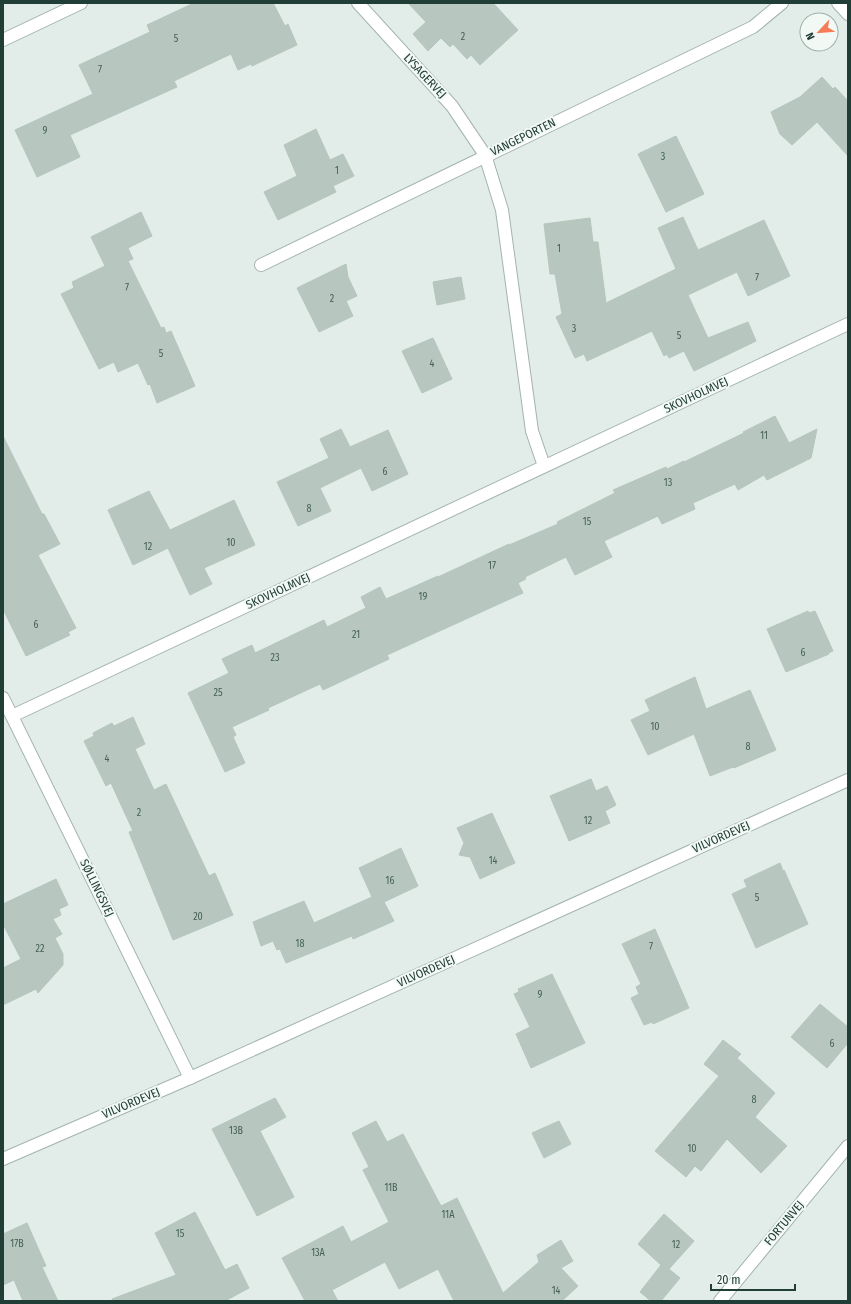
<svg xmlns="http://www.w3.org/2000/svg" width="851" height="1304" viewBox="0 0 851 1304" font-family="'Fira Sans Condensed',sans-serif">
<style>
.building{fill:#b7c7c0;stroke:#b4c6be}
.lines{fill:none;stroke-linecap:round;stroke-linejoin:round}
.minor-casing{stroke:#a4b4af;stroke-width:14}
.tertiary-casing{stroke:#a4b4af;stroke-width:14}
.minor{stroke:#fff;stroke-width:12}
.tertiary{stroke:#fff;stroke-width:12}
.labels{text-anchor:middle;stroke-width:4;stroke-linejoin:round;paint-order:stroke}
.number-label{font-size:10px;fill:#466058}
.street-label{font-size:12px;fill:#213e36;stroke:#f2f9f5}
</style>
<rect width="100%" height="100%" fill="#e2ece8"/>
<!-- building -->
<g class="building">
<path d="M 194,3 L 273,3 L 285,26 L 288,24 L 297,45 L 252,66 L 251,64 L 238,70 L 231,54 L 174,81 L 177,87 L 70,135 L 80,157 L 37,177 L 15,130 L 93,94 L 79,65 L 150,32 L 147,25 Z"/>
<path d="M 408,3 L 493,3 L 518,30 L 480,65 L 471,55 L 467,59 L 453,44 L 450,47 L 441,38 L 428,51 L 413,34 L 426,22 Z"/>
<path d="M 822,77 L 833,89 L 835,87 L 848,101 L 848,156 L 817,122 L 792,145 L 780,134 L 771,112 L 800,97 Z"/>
<path d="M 316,129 L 330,160 L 343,154 L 354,176 L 333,186 L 336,192 L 278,220 L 264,192 L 297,176 L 284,145 Z"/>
<path d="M 676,136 L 704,194 L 666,212 L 638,154 Z"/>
<path d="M 141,212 L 152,236 L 128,248 L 133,259 L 128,261 L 161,328 L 164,327 L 166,333 L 171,331 L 195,386 L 157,403 L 150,384 L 148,385 L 138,363 L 118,372 L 114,362 L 99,369 L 61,294 L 74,288 L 72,282 L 105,266 L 91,237 Z"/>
<path d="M 683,217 L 698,250 L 764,220 L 790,276 L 748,296 L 737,272 L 688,295 L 708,338 L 748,322 L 756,341 L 694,371 L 684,351 L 669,358 L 667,354 L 664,356 L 652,331 L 587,361 L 584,354 L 575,358 L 556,317 L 562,314 L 555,274 L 550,274 L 544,224 L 590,218 L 593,242 L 598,242 L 606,303 L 676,269 L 658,228 Z"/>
<path d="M 346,264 L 348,277 L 357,296 L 346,301 L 353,316 L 319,332 L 297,288 Z"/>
<path d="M 461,277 L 465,299 L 437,305 L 433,282 Z"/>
<path d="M 433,338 L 452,379 L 422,393 L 402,351 Z"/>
<path d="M 775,416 L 789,443 L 817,429 L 811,458 L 767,480 L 764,475 L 738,490 L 735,484 L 693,503 L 695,509 L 662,524 L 658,516 L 604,541 L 612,557 L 575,575 L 566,557 L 525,577 L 526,579 L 518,583 L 523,593 L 387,655 L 389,659 L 323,690 L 320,684 L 268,708 L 269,710 L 232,727 L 236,735 L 233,737 L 245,763 L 225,772 L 188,693 L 229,673 L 222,659 L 252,645 L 255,653 L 324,620 L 327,627 L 366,608 L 361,597 L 380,587 L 386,599 L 438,576 L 438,577 L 509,544 L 509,545 L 558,524 L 557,522 L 615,493 L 613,490 L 666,467 L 667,469 L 684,461 L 684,462 L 744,433 L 743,432 Z"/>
<path d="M 341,429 L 350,447 L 388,430 L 408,474 L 372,491 L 361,468 L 320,488 L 331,511 L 298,526 L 277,482 L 329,458 L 320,439 Z"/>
<path d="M 3,436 L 42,514 L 44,514 L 60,544 L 38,555 L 76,628 L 68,632 L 70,635 L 26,656 L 3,609 Z"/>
<path d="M 149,491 L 170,530 L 234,500 L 255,545 L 204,568 L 212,584 L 190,595 L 168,548 L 133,565 L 108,510 Z"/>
<path d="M 808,611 L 809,613 L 815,611 L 833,651 L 828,653 L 829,654 L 786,672 L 767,629 Z"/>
<path d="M 695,677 L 706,709 L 750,690 L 776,750 L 734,768 L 733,767 L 710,776 L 694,734 L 648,755 L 631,720 L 650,711 L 645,700 Z"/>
<path d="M 133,717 L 145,744 L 135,749 L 154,790 L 166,784 L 209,876 L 215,873 L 233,915 L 173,940 L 129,832 L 133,831 L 111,783 L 106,786 L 84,741 L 94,736 L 93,733 L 112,723 L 114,726 Z"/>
<path d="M 591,779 L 596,791 L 607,786 L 616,805 L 605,811 L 610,823 L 569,841 L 550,796 Z"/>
<path d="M 492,813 L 515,863 L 480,879 L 470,857 L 459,855 L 464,843 L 457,828 Z"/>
<path d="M 401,848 L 418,886 L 384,902 L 394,921 L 353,939 L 352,936 L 286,963 L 280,949 L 277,950 L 273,941 L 261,946 L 253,922 L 304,901 L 314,923 L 372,897 L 359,868 Z"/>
<path d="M 780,863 L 783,871 L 784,870 L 808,924 L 756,948 L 732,894 L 747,887 L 744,880 Z"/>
<path d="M 56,879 L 68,905 L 59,909 L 61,915 L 53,919 L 62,934 L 55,938 L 63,954 L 63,965 L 38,993 L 36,989 L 3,1005 L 3,968 L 21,959 L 3,924 L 3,904 Z"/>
<path d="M 655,929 L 689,1008 L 653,1024 L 652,1022 L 644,1025 L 631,998 L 639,994 L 636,987 L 641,984 L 622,944 Z"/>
<path d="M 552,974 L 585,1043 L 531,1068 L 516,1034 L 530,1027 L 514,994 L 519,992 L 518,989 Z"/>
<path d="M 820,1004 L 848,1027 L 848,1043 L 827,1068 L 791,1037 Z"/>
<path d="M 723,1040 L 741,1054 L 737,1058 L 775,1093 L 755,1117 L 787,1146 L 761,1173 L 727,1139 L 701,1171 L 695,1166 L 686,1177 L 655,1151 L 719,1076 L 704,1064 Z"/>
<path d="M 275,1098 L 286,1117 L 260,1131 L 294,1197 L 257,1216 L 212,1129 Z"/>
<path d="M 376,1121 L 387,1142 L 403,1134 L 441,1206 L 457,1198 L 503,1293 L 539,1262 L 537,1255 L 561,1240 L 573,1261 L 561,1268 L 578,1286 L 562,1301 L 454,1301 L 438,1269 L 399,1289 L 385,1262 L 332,1290 L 338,1301 L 305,1301 L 282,1258 L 343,1226 L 351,1242 L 389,1222 L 363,1170 L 369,1167 L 352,1133 Z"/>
<path d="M 559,1121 L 571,1144 L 544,1158 L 532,1133 Z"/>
<path d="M 195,1212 L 225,1270 L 237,1264 L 249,1288 L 225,1301 L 113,1301 L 112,1299 L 176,1275 L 155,1233 Z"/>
<path d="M 664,1214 L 694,1241 L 669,1269 L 680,1278 L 661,1301 L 651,1301 L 640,1292 L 661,1265 L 638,1244 Z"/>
<path d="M 27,1223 L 46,1266 L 42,1267 L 58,1301 L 23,1301 L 14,1280 L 3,1285 L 3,1234 Z"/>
</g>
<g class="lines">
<defs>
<g id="minor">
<path d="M 358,3 L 452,106 L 485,155 L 502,210 L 532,431 L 544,466"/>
<path d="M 3,40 L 81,3"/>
<path d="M 261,265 L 753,27 L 782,3"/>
<path d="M 3,698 L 190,1078"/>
<path d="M 12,716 L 848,324"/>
<path d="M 720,1301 L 848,1146"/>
</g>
<g id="tertiary">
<path d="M 838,3 L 848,14"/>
<path d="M 3,1159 L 190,1078 L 848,780"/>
</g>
</defs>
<!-- minor casing -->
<use href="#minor" class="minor-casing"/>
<!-- tertiary casing -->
<use href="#tertiary" class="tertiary-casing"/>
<!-- minor -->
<use href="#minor" class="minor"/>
<!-- tertiary -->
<use href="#tertiary" class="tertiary"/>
</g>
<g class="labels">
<!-- number labels -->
<g class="number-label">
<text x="463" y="40">2</text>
<text x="176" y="42">5</text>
<text x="100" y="73">7</text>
<text x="45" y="134">9</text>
<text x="663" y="160">3</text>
<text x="337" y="174">1</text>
<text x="559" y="252">1</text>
<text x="757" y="281">7</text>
<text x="127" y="291">7</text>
<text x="332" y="302">2</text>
<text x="574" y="332">3</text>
<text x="679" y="339">5</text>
<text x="161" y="357">5</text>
<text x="432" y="367">4</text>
<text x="764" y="439">11</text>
<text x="385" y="475">6</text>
<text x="668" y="486">13</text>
<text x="309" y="512">8</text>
<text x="587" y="525">15</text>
<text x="231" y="546">10</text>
<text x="148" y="550">12</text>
<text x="492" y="569">17</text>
<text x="423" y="600">19</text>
<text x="36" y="628">6</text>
<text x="356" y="638">21</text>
<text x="803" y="656">6</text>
<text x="275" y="661">23</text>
<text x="218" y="696">25</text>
<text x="655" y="730">10</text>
<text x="748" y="750">8</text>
<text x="107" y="762">4</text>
<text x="139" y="816">2</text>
<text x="588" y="824">12</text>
<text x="493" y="864">14</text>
<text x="390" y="884">16</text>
<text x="757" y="901">5</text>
<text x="198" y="920">20</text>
<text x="300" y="947">18</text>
<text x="651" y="950">7</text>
<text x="40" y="952">22</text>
<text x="540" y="998">9</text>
<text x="832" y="1047">6</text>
<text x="754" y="1103">8</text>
<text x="236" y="1134">13B</text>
<text x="692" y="1152">10</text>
<text x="391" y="1191">11B</text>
<text x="448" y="1218">11A</text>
<text x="180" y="1237">15</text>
<text x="17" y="1247">17B</text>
<text x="676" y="1248">12</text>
<text x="318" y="1256">13A</text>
<text x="556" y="1294">14</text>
</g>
<!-- street labels -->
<g class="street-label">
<text transform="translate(425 76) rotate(47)" y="4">LYSAGERVEJ</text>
<text transform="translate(523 137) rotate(-26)" y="4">VANGEPORTEN</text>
<text transform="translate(696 395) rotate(-25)" y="4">SKOVHOLMVEJ</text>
<text transform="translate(278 591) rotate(-25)" y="4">SKOVHOLMVEJ</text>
<text transform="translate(721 837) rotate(-24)" y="4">VILVORDEVEJ</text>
<text transform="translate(97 888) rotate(64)" y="4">SØLLINGSVEJ</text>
<text transform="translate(426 971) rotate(-24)" y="4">VILVORDEVEJ</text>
<text transform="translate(131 1103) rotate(-23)" y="4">VILVORDEVEJ</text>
<text transform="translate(784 1223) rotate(-50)" y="4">FORTUNVEJ</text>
</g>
</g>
<!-- border -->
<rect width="851" height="1304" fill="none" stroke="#213e36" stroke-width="8"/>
<!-- north arrow -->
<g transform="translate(819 32) rotate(244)"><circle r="19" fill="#f2f9f5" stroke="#9eaea9"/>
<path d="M0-3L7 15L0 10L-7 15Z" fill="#f57c57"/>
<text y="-6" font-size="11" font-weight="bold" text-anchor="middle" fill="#213e36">N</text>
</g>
<!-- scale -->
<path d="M711 1284v6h84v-6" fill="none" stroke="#213e36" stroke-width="2"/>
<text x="717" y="1284" font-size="12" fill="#213e36" stroke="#f2f9f5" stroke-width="3" paint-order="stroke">20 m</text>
</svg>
